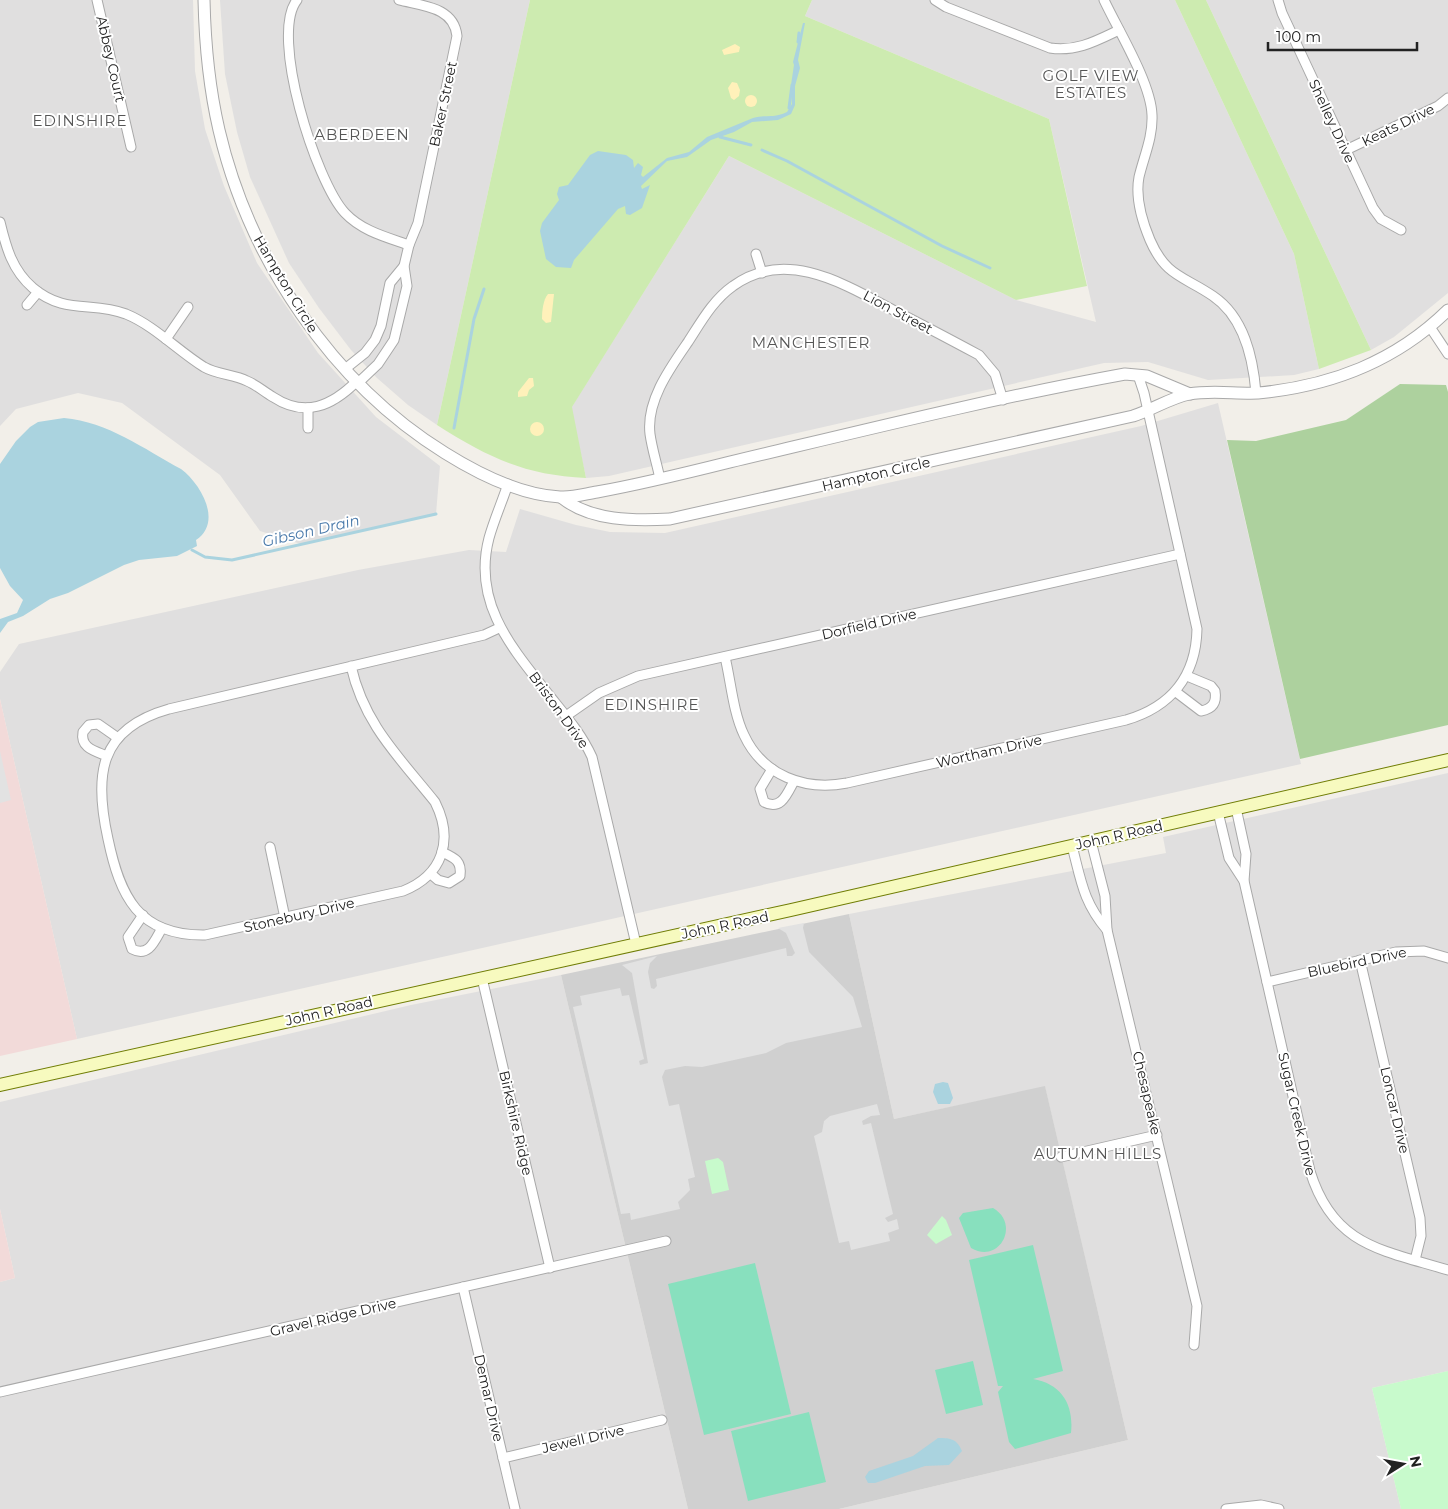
<svg xmlns="http://www.w3.org/2000/svg" width="1448" height="1509" viewBox="0 0 1448 1509" font-family="Montserrat,sans-serif">
<style>
.residential{fill:#e0dfdf}
.commercial{fill:#f2dad9}
.religious{fill:#d0d0d0}
.grass{fill:#cdebb0}
.forest{fill:#add19e}
.sand{fill:#fff1ba}
.park{fill:#c8facc}
.pitch{fill:#88e0be}
.parking{fill:#e2e2e2}
.water{fill:#aad3df}
.lines{fill:none;stroke-linecap:round;stroke-linejoin:round}
.stream{stroke:#aad3df;stroke-width:3}
.minor-casing{stroke:#a9a9a9;stroke-width:11}
.tertiary-casing{stroke:#a9a9a9;stroke-width:13}
.secondary-casing{stroke:#707d05;stroke-width:14}
.minor{stroke:#fff;stroke-width:9}
.tertiary{stroke:#fff;stroke-width:11}
.secondary{stroke:#f7fabf;stroke-width:12}
.labels{text-anchor:middle;stroke-width:4;stroke-linejoin:round;paint-order:stroke}
.street-label{font-size:14px;fill:#222;stroke:#fff}
.neighbourhood-label{font-size:15px;letter-spacing:1px;fill:#555;stroke:#fff}
.water-label{font-size:15px;font-style:italic;fill:#4a7aab;stroke:#fff}
</style>
<rect width="100%" height="100%" fill="#f2efe9"/>
<!-- residential -->
<g class="residential">
<path d="M 0,0 L 193,0 L 195,71 L 205,129 L 224,186 L 257,263 L 318,353 L 376,417 L 440,466 L 436,514 L 301,544 L 260,531 L 220,475 L 122,403 L 78,393 L 16,409 L 0,426 Z"/>
<path d="M 220,0 L 530,0 L 437,425 L 408,405 L 377,378 L 351,350 L 319,308 L 289,263 L 250,177 L 237,132 L 225,74 Z"/>
<path d="M 812,0 L 1175,0 L 1294,254 L 1319,369 L 1294,375 L 1208,380 L 1148,362 L 1104,363 L 609,476 L 586,478 L 571,408 L 729,156 L 1016,300 L 1096,322 L 1049,119 L 805,16 Z"/>
<path d="M 1206,0 L 1448,0 L 1448,293 L 1394,337 L 1371,350 Z"/>
<path d="M 1218,403 L 1301,764 L 77,1039 L 0,699 L 0,672 L 19,644 L 358,570 L 469,550 L 506,552 L 520,509 L 576,525 L 610,532 L 665,533 L 1141,426 Z"/>
<path d="M 1448,773 L 1448,1371 L 1372,1388 L 1401,1509 L 839,1509 L 1128,1440 L 1045,1087 L 894,1119 L 849,914 L 1166,853 L 1163,837 Z"/>
<path d="M 561,975 L 688,1509 L 0,1509 L 0,1282 L 15,1278 L 0,1209 L 0,1102 L 411,1005 Z"/>
</g>
<!-- commercial -->
<g class="commercial">
<path d="M 0,699 L 77,1039 L 0,1056 Z"/>
<path d="M 0,1209 L 15,1278 L 0,1282 Z"/>
</g>
<!-- religious -->
<path class="religious" d="M 849,914 L 894,1119 L 1045,1086 L 1128,1440 L 839,1509 L 688,1509 L 561,975 Z"/>
<!-- grass -->
<g class="grass">
<path d="M 530,0 L 812,0 L 805,16 L 1049,119 L 1087,286 L 1016,300 L 729,156 L 572,407 L 586,478 C 525,475 489,458 437,425 Z"/>
<path d="M 1175,0 L 1206,0 L 1371,350 L 1319,369 L 1294,254 Z"/>
</g>
<!-- forest -->
<path class="forest" d="M 1400,384 L 1446,385 L 1448,392 L 1448,725 L 1300,759 L 1227,440 L 1256,441 L 1346,420 Z"/>
<!-- sand -->
<g class="sand">
<path d="M 735,44 L 740,47 L 739,52 L 724,55 L 722,50 Z"/>
<path d="M 732,82 L 737,83 L 740,90 L 739,96 L 734,100 L 731,98 L 728,88 Z"/>
<circle cx="751" cy="101" r="6"/>
<path d="M 548,294 L 554,294 L 551,322 L 546,323 L 542,319 C 542,311 543,300 548,294 Z"/>
<path d="M 529,378 L 533,378 L 534,386 L 529,390 L 527,396 L 518,397 L 518,392 Z"/>
<circle cx="537" cy="429" r="7"/>
</g>
<!-- park -->
<g class="park">
<path d="M 718,1158 L 723,1162 L 729,1190 L 712,1194 L 705,1161 Z"/>
<path d="M 942,1216 L 946,1220 L 952,1235 L 936,1244 L 927,1235 Z"/>
<path d="M 1448,1371 L 1448,1509 L 1401,1509 L 1372,1388 Z"/>
</g>
<!-- pitch -->
<g class="pitch">
<path d="M 993,1208 C 1021,1224 999,1265 971,1248 L 959,1218 L 963,1213 Z"/>
<path d="M 1033,1245 L 1063,1371 L 1033,1379 C 1062,1384 1074,1405 1071,1433 L 1015,1449 L 1009,1442 L 998,1392 L 1003,1386 L 998,1386 L 969,1260 Z"/>
<path d="M 755,1263 L 791,1414 L 704,1435 L 668,1284 Z"/>
<path d="M 973,1361 L 983,1405 L 946,1414 L 935,1370 Z"/>
<path d="M 809,1412 L 826,1482 L 748,1501 L 731,1431 Z"/>
</g>
<!-- parking -->
<g class="parking">
<path d="M 0,751 L 11,800 L 0,803 Z"/>
<path d="M 804,923 L 803,928 L 809,952 L 853,997 L 862,1027 L 786,1043 L 766,1053 L 702,1067 L 685,1066 L 665,1070 L 662,1077 L 669,1106 L 679,1104 L 695,1177 L 688,1179 L 690,1190 L 678,1202 L 680,1209 L 631,1220 L 630,1213 L 621,1214 L 573,1007 L 582,1005 L 580,996 L 620,988 L 622,996 L 629,995 L 644,1059 L 639,1061 L 640,1065 L 648,1063 L 632,973 L 622,965 L 657,956 L 650,963 L 648,972 L 651,988 L 654,989 L 657,986 L 656,979 L 786,948 L 787,956 L 792,956 L 795,953 L 786,933 L 778,928 Z"/>
<path d="M 877,1104 L 880,1115 L 871,1116 L 862,1121 L 863,1125 L 871,1123 L 893,1214 L 885,1218 L 888,1222 L 897,1219 L 899,1229 L 888,1233 L 890,1241 L 851,1250 L 849,1241 L 839,1243 L 814,1136 L 822,1132 L 824,1121 L 830,1116 Z"/>
</g>
<!-- water -->
<g class="water">
<path d="M 803,23 L 805,23 L 798,60 L 800,68 L 795,86 L 795,105 L 791,114 L 778,120 L 752,122 L 734,132 L 711,140 L 687,157 L 667,161 L 641,186 L 642,189 L 650,185 L 642,208 L 630,215 L 626,214 L 625,206 L 618,209 L 574,260 L 571,268 L 556,267 L 546,259 L 540,231 L 542,223 L 559,200 L 557,194 L 559,187 L 568,185 L 590,155 L 598,151 L 626,155 L 633,160 L 634,168 L 638,163 L 643,167 L 641,175 L 643,177 L 667,158 L 689,152 L 707,137 L 753,118 C 766,114 772,119 787,112 L 792,104 L 791,85 L 794,65 L 793,62 Z"/>
<path d="M 64,418 C 108,422 144,449 181,469 C 201,484 223,522 196,540 L 197,546 L 177,556 L 139,560 L 124,565 L 68,593 L 50,599 L 23,616 L 8,622 L 0,633 L 0,619 L 17,613 L 23,600 L 10,586 L 0,568 L 0,464 L 16,441 L 30,427 L 38,422 Z"/>
<path d="M 943,1082 L 948,1083 L 953,1098 L 950,1104 L 938,1104 L 933,1092 L 935,1084 Z"/>
<path d="M 938,1438 C 951,1438 957,1439 962,1451 L 949,1465 L 925,1466 L 875,1483 L 868,1483 L 865,1477 L 869,1471 L 913,1456 Z"/>
</g>
<g class="lines">
<!-- stream -->
<g class="stream">
<path d="M 798,42 L 799,33"/>
<path d="M 789,108 L 792,85"/>
<path d="M 720,137 L 751,145"/>
<path d="M 762,150 L 787,161 L 942,246 L 990,268"/>
<path d="M 454,428 L 474,319 L 484,289"/>
<path d="M 192,550 L 205,557 L 232,560 L 436,514"/>
</g>
<defs>
<g id="minor">
<path d="M 97,0 L 131,147"/>
<path d="M 297,0 C 269,35 316,182 345,213 C 362,231 386,237 409,245"/>
<path d="M 935,0 L 946,7 L 1050,48 C 1076,52 1096,41 1119,30"/>
<path d="M 1104,0 C 1118,30 1151,83 1152,115 C 1153,137 1144,156 1139,177 C 1135,198 1142,221 1150,240 C 1166,277 1184,276 1213,296 C 1244,317 1253,357 1256,393"/>
<path d="M 1278,0 L 1282,13 L 1373,208 L 1381,219 L 1401,230"/>
<path d="M 1346,150 L 1438,106 L 1448,98"/>
<path d="M 0,222 C 6,247 12,270 33,288 C 65,315 92,301 126,314 C 155,326 178,351 204,367 C 218,375 234,374 247,381 C 257,385 264,392 273,397 C 305,418 332,406 357,381"/>
<path d="M 756,254 L 762,273"/>
<path d="M 27,305 L 38,292"/>
<path d="M 1430,327 L 1448,354"/>
<path d="M 166,339 L 188,307"/>
<path d="M 345,369 L 365,353 L 375,340 L 381,326 L 390,283 L 404,266"/>
<path d="M 358,383 L 378,364 L 394,340 L 407,286 L 404,266 L 409,245 L 418,223 L 457,36 C 454,7 423,6 399,0"/>
<path d="M 308,428 L 308,408"/>
<path d="M 660,479 C 657,464 652,449 650,434 C 646,401 670,368 688,342 C 701,322 713,300 733,286 C 786,247 846,285 895,311 C 923,325 951,340 979,355 L 995,374 L 1003,400"/>
<path d="M 508,484 C 502,502 494,520 489,538 C 472,603 512,648 549,695 C 565,715 581,733 592,757 L 636,944"/>
<path d="M 725,657 C 731,682 733,712 744,735 C 763,776 805,791 847,783 L 1126,720 C 1170,707 1196,677 1197,629 L 1144,393 L 1138,375"/>
<path d="M 351,666 C 364,724 399,757 435,802 C 454,840 443,875 403,891 L 205,935 C 138,936 120,896 108,839 C 94,776 98,729 169,709 L 484,635 L 499,628"/>
<path d="M 1176,692 L 1201,711 C 1212,709 1217,703 1215,691 L 1211,686 L 1187,676"/>
<path d="M 566,716 L 599,693 L 638,676 L 1180,554"/>
<path d="M 107,756 C 95,751 80,748 83,732 L 89,725 L 98,724 L 118,738"/>
<path d="M 772,769 L 760,789 L 764,802 C 781,811 787,794 794,781"/>
<path d="M 1236,808 L 1246,854 L 1244,881 L 1310,1171 C 1333,1246 1382,1250 1448,1270"/>
<path d="M 1218,812 L 1229,858 L 1244,881"/>
<path d="M 1091,841 L 1105,896 L 1107,930 L 1197,1306 L 1194,1345"/>
<path d="M 1072,846 C 1081,880 1083,902 1107,930"/>
<path d="M 270,847 L 285,918"/>
<path d="M 431,874 L 438,880 L 449,883 L 460,876 C 462,861 455,858 442,852"/>
<path d="M 143,915 L 128,937 L 132,949 C 149,958 155,940 162,928"/>
<path d="M 1360,960 L 1420,1218 L 1421,1236 L 1415,1260"/>
<path d="M 482,978 L 550,1268"/>
<path d="M 1267,982 L 1396,952 L 1424,951 L 1448,958"/>
<path d="M 1061,1157 L 1157,1135"/>
<path d="M 463,1287 L 515,1509"/>
<path d="M 0,1392 L 666,1241"/>
<path d="M 503,1458 L 662,1420"/>
<path d="M 1226,1509 L 1261,1505 L 1279,1509"/>
</g>
<g id="tertiary">
<path d="M 204,0 C 205,44 209,87 219,130 C 249,259 332,383 445,453 C 477,473 521,495 560,497 C 572,498 585,494 597,492 C 642,484 686,473 730,462 C 861,431 993,398 1125,374 L 1147,376 L 1190,394"/>
<path d="M 562,498 C 591,521 634,521 670,519 L 1133,416 C 1152,410 1170,398 1189,394 C 1211,390 1236,394 1258,393 C 1331,386 1395,362 1448,310"/>
</g>
<path id="secondary" d="M 0,1085 L 791,910 L 1448,760"/>
</defs>
<!-- minor casing -->
<use href="#minor" class="minor-casing"/>
<!-- tertiary casing -->
<use href="#tertiary" class="tertiary-casing"/>
<!-- secondary casing -->
<use href="#secondary" class="secondary-casing"/>
<!-- minor -->
<use href="#minor" class="minor"/>
<!-- tertiary -->
<use href="#tertiary" class="tertiary"/>
<!-- secondary -->
<use href="#secondary" class="secondary"/>
</g>
<g class="labels">
<!-- street labels -->
<g class="street-label">
<text transform="translate(111 59) rotate(77)" y="5">Abbey Court</text>
<text transform="translate(443 104) rotate(-78)" y="5">Baker Street</text>
<text transform="translate(1332 121) rotate(65)" y="5">Shelley Drive</text>
<text transform="translate(1398 125) rotate(-26)" y="5">Keats Drive</text>
<text transform="translate(286 284) rotate(59)" y="5">Hampton Circle</text>
<text transform="translate(898 312) rotate(28)" y="5">Lion Street</text>
<text transform="translate(876 474) rotate(-13)" y="5">Hampton Circle</text>
<text transform="translate(869 624) rotate(-13)" y="5">Dorfield Drive</text>
<text transform="translate(559 710) rotate(54)" y="5">Briston Drive</text>
<text transform="translate(989 751) rotate(-13)" y="5">Wortham Drive</text>
<text transform="translate(1119 835) rotate(-13)" y="5">John R Road</text>
<text transform="translate(299 915) rotate(-13)" y="5">Stonebury Drive</text>
<text transform="translate(725 925) rotate(-12)" y="5">John R Road</text>
<text transform="translate(1357 962) rotate(-12)" y="5">Bluebird Drive</text>
<text transform="translate(329 1011) rotate(-13)" y="5">John R Road</text>
<text transform="translate(1147 1093) rotate(77)" y="5">Chesapeake</text>
<text transform="translate(1395 1110) rotate(77)" y="5">Loncar Drive</text>
<text transform="translate(1297 1114) rotate(77)" y="5">Sugar Creek Drive</text>
<text transform="translate(516 1123) rotate(77)" y="5">Birkshire Ridge</text>
<text transform="translate(333 1317) rotate(-13)" y="5">Gravel Ridge Drive</text>
<text transform="translate(489 1398) rotate(77)" y="5">Demar Drive</text>
<text transform="translate(583 1439) rotate(-13)" y="5">Jewell Drive</text>
</g>
<!-- neighbourhood labels -->
<g class="neighbourhood-label">
<text x="1091" y="81">GOLF VIEW<tspan x="1091" dy="17">ESTATES</tspan></text>
<text x="80" y="126">EDINSHIRE</text>
<text x="362" y="140">ABERDEEN</text>
<text x="811" y="348">MANCHESTER</text>
<text x="652" y="710">EDINSHIRE</text>
<text x="1098" y="1159">AUTUMN HILLS</text>
</g>
<!-- water labels -->
<g class="water-label">
<text transform="translate(311 531) rotate(-13)" y="5">Gibson Drain</text>
</g>
</g>
<!-- north arrow -->
<g transform="translate(1403 1464) rotate(79)" stroke="#ffffff" stroke-width="4" paint-order="stroke">
<path d="M0-4L9 19L0 12L-9 19Z" fill="#222222"/>
<text y="-8" font-size="14" font-weight="bold" text-anchor="middle" fill="#222222">N</text>
</g>
<!-- scale -->
<path d="M1268 42v8h149v-8" fill="none" stroke="#222222" stroke-width="2.5"/>
<text x="1276" y="42" font-size="15" fill="#222222" stroke="#ffffff" stroke-width="4" paint-order="stroke">100 m</text>
</svg>
